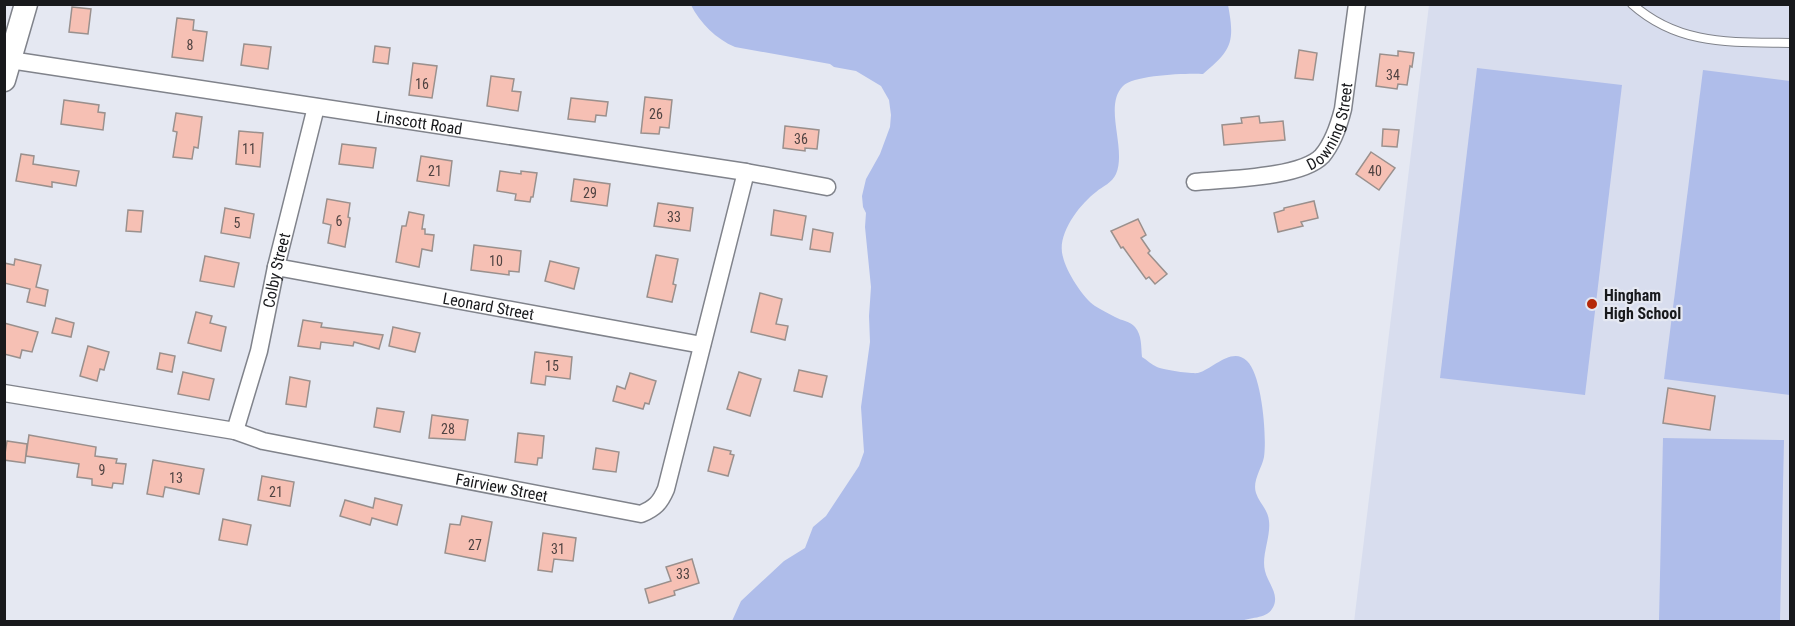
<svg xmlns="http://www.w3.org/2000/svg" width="1795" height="626" viewBox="0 0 1795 626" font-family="'Roboto Condensed',sans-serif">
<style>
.built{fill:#d8ddee}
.green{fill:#afbdea}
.building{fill:#f6c0b4;stroke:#9a908d;stroke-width:1.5}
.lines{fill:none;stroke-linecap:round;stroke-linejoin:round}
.lane-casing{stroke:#80838b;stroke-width:10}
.street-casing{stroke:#80838b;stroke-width:19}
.secondary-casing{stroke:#80838b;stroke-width:25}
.lane{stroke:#fff;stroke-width:8}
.street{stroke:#fff;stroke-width:16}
.secondary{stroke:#fff;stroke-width:22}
.poi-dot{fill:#b52909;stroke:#e5e8f2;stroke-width:2}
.labels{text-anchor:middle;stroke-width:4.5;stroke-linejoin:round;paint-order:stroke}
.number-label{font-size:14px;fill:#504342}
.street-label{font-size:16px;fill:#18191c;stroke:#e5e8f2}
.poi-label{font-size:16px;font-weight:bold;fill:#18191c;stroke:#e5e8f2;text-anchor:start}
</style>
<rect width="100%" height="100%" fill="#e5e8f2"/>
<!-- built -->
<path class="built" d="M 1429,5 L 1790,5 L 1790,621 L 1354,622 Z"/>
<!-- green -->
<g class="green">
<path d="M 691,5 L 1228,5 C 1235,42 1232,50 1203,74 C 1187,73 1134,75 1123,86 C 1103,106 1127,148 1116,174 C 1112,183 1103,186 1096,192 C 1079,205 1056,235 1063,257 C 1066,271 1083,298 1095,306 C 1101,310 1108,313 1115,317 C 1122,321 1130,321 1135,327 C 1142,335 1141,347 1142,357 C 1147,360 1152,365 1157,367 C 1163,370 1192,374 1198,373 C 1213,369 1232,346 1247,361 C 1262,375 1267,437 1264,457 C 1262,468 1252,481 1256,493 C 1259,503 1268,509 1269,521 C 1271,537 1261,556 1265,571 C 1268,584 1281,595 1272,609 C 1266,619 1249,617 1239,622 L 732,621 L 741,601 L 784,561 L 805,548 L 813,527 L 826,516 L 859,466 L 864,452 L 861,407 L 870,342 L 869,316 L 871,287 L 865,227 L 866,213 L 863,207 L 862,196 L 866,179 L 880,154 L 890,127 L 891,115 L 889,100 L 881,86 L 856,71 L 834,67 L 830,64 L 735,47 C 716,39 700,23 691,5 Z"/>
<path d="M 1477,68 L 1622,85 L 1585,395 L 1440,378 Z"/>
<path d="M 1703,70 L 1790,81 L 1790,395 L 1664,379 Z"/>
<path d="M 1663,438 L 1784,440 L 1780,621 L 1659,621 Z"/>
</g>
<!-- building -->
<g class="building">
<path d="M 72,7 L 91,9 L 88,34 L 69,32 Z"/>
<path d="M 177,18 L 194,20 L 193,30 L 207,32 L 203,61 L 172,57 Z"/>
<path d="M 244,44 L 271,47 L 268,69 L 241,65 Z"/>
<path d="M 375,46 L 390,48 L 388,64 L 373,62 Z"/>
<path d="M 1299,50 L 1317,53 L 1313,80 L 1295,78 Z"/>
<path d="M 1398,51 L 1414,53 L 1412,67 L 1410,66 L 1407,85 L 1398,84 L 1397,89 L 1376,86 L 1380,54 L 1398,56 Z"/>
<path d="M 413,63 L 437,66 L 432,98 L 409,95 Z"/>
<path d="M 491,76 L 514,79 L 512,91 L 521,92 L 518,111 L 487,106 Z"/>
<path d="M 645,97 L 672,100 L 669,128 L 660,127 L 659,134 L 641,133 Z"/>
<path d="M 571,98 L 608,102 L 606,116 L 596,115 L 595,122 L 568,119 Z"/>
<path d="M 64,100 L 99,105 L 98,112 L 105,113 L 103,130 L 61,124 Z"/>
<path d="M 176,113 L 202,117 L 198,148 L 194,147 L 192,159 L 173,157 L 177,132 L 173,131 Z"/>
<path d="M 1259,116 L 1260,123 L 1283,121 L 1285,140 L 1224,145 L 1222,125 L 1242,123 L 1241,118 Z"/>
<path d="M 785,126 L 819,130 L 817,149 L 805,148 L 805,151 L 783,148 Z"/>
<path d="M 1383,129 L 1399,130 L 1397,147 L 1382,146 Z"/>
<path d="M 239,131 L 263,133 L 260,167 L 236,164 Z"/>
<path d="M 342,144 L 376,148 L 373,168 L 339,164 Z"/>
<path d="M 1371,152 L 1395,168 L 1379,190 L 1356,174 Z"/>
<path d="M 21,154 L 34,156 L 33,164 L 79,171 L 76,186 L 52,182 L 52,187 L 16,181 Z"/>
<path d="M 421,156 L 452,161 L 449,186 L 417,181 Z"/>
<path d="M 500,171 L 521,174 L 521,171 L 537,173 L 533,197 L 531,197 L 530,202 L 515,200 L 516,194 L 497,191 Z"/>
<path d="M 574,179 L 610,184 L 607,206 L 571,201 Z"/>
<path d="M 327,199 L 350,203 L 348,217 L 350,218 L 345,247 L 328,243 L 331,225 L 323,223 Z"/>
<path d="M 1314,201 L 1318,218 L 1301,222 L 1303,226 L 1278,232 L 1274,213 L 1284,210 L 1284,208 Z"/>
<path d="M 658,203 L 693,208 L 690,231 L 654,226 Z"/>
<path d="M 225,208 L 254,214 L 250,238 L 221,233 Z"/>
<path d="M 128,210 L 143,211 L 141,232 L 126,231 Z"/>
<path d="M 774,210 L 806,216 L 802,240 L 771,235 Z"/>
<path d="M 409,212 L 424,215 L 422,229 L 425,229 L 425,234 L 434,235 L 432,251 L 422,249 L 419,267 L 396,262 L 402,226 L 406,226 Z"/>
<path d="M 1138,219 L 1146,235 L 1141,238 L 1150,251 L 1148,253 L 1167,274 L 1155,284 L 1149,277 L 1146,279 L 1123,247 L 1121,248 L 1111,231 Z"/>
<path d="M 813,229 L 833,233 L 830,252 L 810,249 Z"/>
<path d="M 474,245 L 521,251 L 519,272 L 509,271 L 509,275 L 471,270 Z"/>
<path d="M 656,255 L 678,259 L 673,284 L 676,285 L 672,302 L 647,297 Z"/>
<path d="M 205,256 L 239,263 L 234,287 L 200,281 Z"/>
<path d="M 15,259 L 41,265 L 36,287 L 48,290 L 45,306 L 27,302 L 30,289 L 4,283 L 4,263 L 14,265 Z"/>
<path d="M 550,261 L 579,268 L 574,289 L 545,281 Z"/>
<path d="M 760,293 L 782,299 L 776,324 L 788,326 L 785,340 L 751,332 Z"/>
<path d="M 196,312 L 212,316 L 210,323 L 226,327 L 221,351 L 188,343 Z"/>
<path d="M 56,318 L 74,323 L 71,337 L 52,333 Z"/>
<path d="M 303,320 L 322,323 L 321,327 L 383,335 L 379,349 L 354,342 L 353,346 L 321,342 L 320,349 L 298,346 Z"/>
<path d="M 4,323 L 38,332 L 32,352 L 22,350 L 20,358 L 4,354 Z"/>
<path d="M 393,327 L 420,333 L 415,352 L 389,346 Z"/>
<path d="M 88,346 L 109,352 L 104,370 L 100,369 L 97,381 L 80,376 Z"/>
<path d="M 535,352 L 572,357 L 570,379 L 546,376 L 545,385 L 531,383 Z"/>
<path d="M 160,353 L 175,356 L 172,372 L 157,369 Z"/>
<path d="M 799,370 L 827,376 L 822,397 L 794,391 Z"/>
<path d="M 183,372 L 214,379 L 209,400 L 178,394 Z"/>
<path d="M 739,372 L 761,379 L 750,416 L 727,409 Z"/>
<path d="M 630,373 L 656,381 L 649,404 L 645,403 L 643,409 L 613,401 L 617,386 L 625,389 Z"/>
<path d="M 290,377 L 310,381 L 306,407 L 286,404 Z"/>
<path d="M 1668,388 L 1715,396 L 1710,430 L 1663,423 Z"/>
<path d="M 377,408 L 404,412 L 400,432 L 374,427 Z"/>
<path d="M 432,415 L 468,420 L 465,440 L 429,438 Z"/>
<path d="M 518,433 L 544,436 L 542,458 L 538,458 L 537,465 L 515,462 Z"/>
<path d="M 29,435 L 96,447 L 95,456 L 117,459 L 116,463 L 126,464 L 123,484 L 113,483 L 112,488 L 92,485 L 92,479 L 77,477 L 79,464 L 26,456 Z"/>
<path d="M 7,441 L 27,444 L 25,463 L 4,460 Z"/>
<path d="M 714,447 L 731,451 L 730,454 L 734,455 L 728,476 L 708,471 Z"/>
<path d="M 596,448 L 619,452 L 616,472 L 593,469 Z"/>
<path d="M 153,460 L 204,469 L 199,494 L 165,487 L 163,497 L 147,494 Z"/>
<path d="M 262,476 L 294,482 L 290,506 L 258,500 Z"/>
<path d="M 375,498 L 402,505 L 397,525 L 372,518 L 370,525 L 340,516 L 345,500 L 373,508 Z"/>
<path d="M 462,516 L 492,522 L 485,561 L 445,553 L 450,524 L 460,525 Z"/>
<path d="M 223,519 L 251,525 L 247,545 L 219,540 Z"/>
<path d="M 543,533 L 576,538 L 573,561 L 554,559 L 552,572 L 538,570 Z"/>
<path d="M 692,559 L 699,583 L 674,591 L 675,595 L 649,603 L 645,589 L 671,581 L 666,567 Z"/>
</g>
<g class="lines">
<defs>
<path id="lane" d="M 1632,4 C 1679,46 1732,42 1790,43"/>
<g id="street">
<path id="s1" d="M 10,60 L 746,172 L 827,187"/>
<path id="s2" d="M 1195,182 C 1226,179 1301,178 1322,156 C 1333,143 1339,125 1343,109 L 1357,4"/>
<path id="s3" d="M 276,267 L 702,345"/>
<path id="s4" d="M 4,393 L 235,431 L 263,441 L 641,514 C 655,508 660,503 666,489 L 746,172"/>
<path id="s5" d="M 235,431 L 259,351 L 276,267 L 316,107"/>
</g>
<path id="secondary" d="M 4,80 L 26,4"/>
</defs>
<!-- lane casing -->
<use href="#lane" class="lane-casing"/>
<!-- street casing -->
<use href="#street" class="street-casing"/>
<!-- secondary casing -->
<use href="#secondary" class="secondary-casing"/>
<!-- lane -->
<use href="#lane" class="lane"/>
<!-- street -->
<use href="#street" class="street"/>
<!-- secondary -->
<use href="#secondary" class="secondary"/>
</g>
<!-- markers -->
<circle class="poi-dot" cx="1592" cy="304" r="6"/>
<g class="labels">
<!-- number labels -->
<g class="number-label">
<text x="190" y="50">8</text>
<text x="1393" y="80">34</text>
<text x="422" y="89">16</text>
<text x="656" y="119">26</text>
<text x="801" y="144">36</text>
<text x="249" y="154">11</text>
<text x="435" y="176">21</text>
<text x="1375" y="176">40</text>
<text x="590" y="198">29</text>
<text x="674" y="222">33</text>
<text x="339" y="226">6</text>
<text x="237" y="228">5</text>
<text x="496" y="266">10</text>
<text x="552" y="371">15</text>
<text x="448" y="434">28</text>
<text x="102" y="475">9</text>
<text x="176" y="483">13</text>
<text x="276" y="497">21</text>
<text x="475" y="550">27</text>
<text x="558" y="554">31</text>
<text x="683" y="579">33</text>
</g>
<!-- street labels -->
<g class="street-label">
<text dy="6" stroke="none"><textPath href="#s2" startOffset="162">Downing Street</textPath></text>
<text dy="6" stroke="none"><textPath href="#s1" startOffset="414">Linscott Road</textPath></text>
<text dy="6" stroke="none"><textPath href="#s5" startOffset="166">Colby Street</textPath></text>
<text dy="6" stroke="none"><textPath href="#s3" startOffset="216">Leonard Street</textPath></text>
<text dy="6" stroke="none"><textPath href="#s4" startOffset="507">Fairview Street</textPath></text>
</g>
<!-- poi labels -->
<g class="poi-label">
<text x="1604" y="301">Hingham<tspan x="1604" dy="18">High School</tspan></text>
</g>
</g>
<!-- border -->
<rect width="1795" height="626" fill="none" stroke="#18191c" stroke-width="12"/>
</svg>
